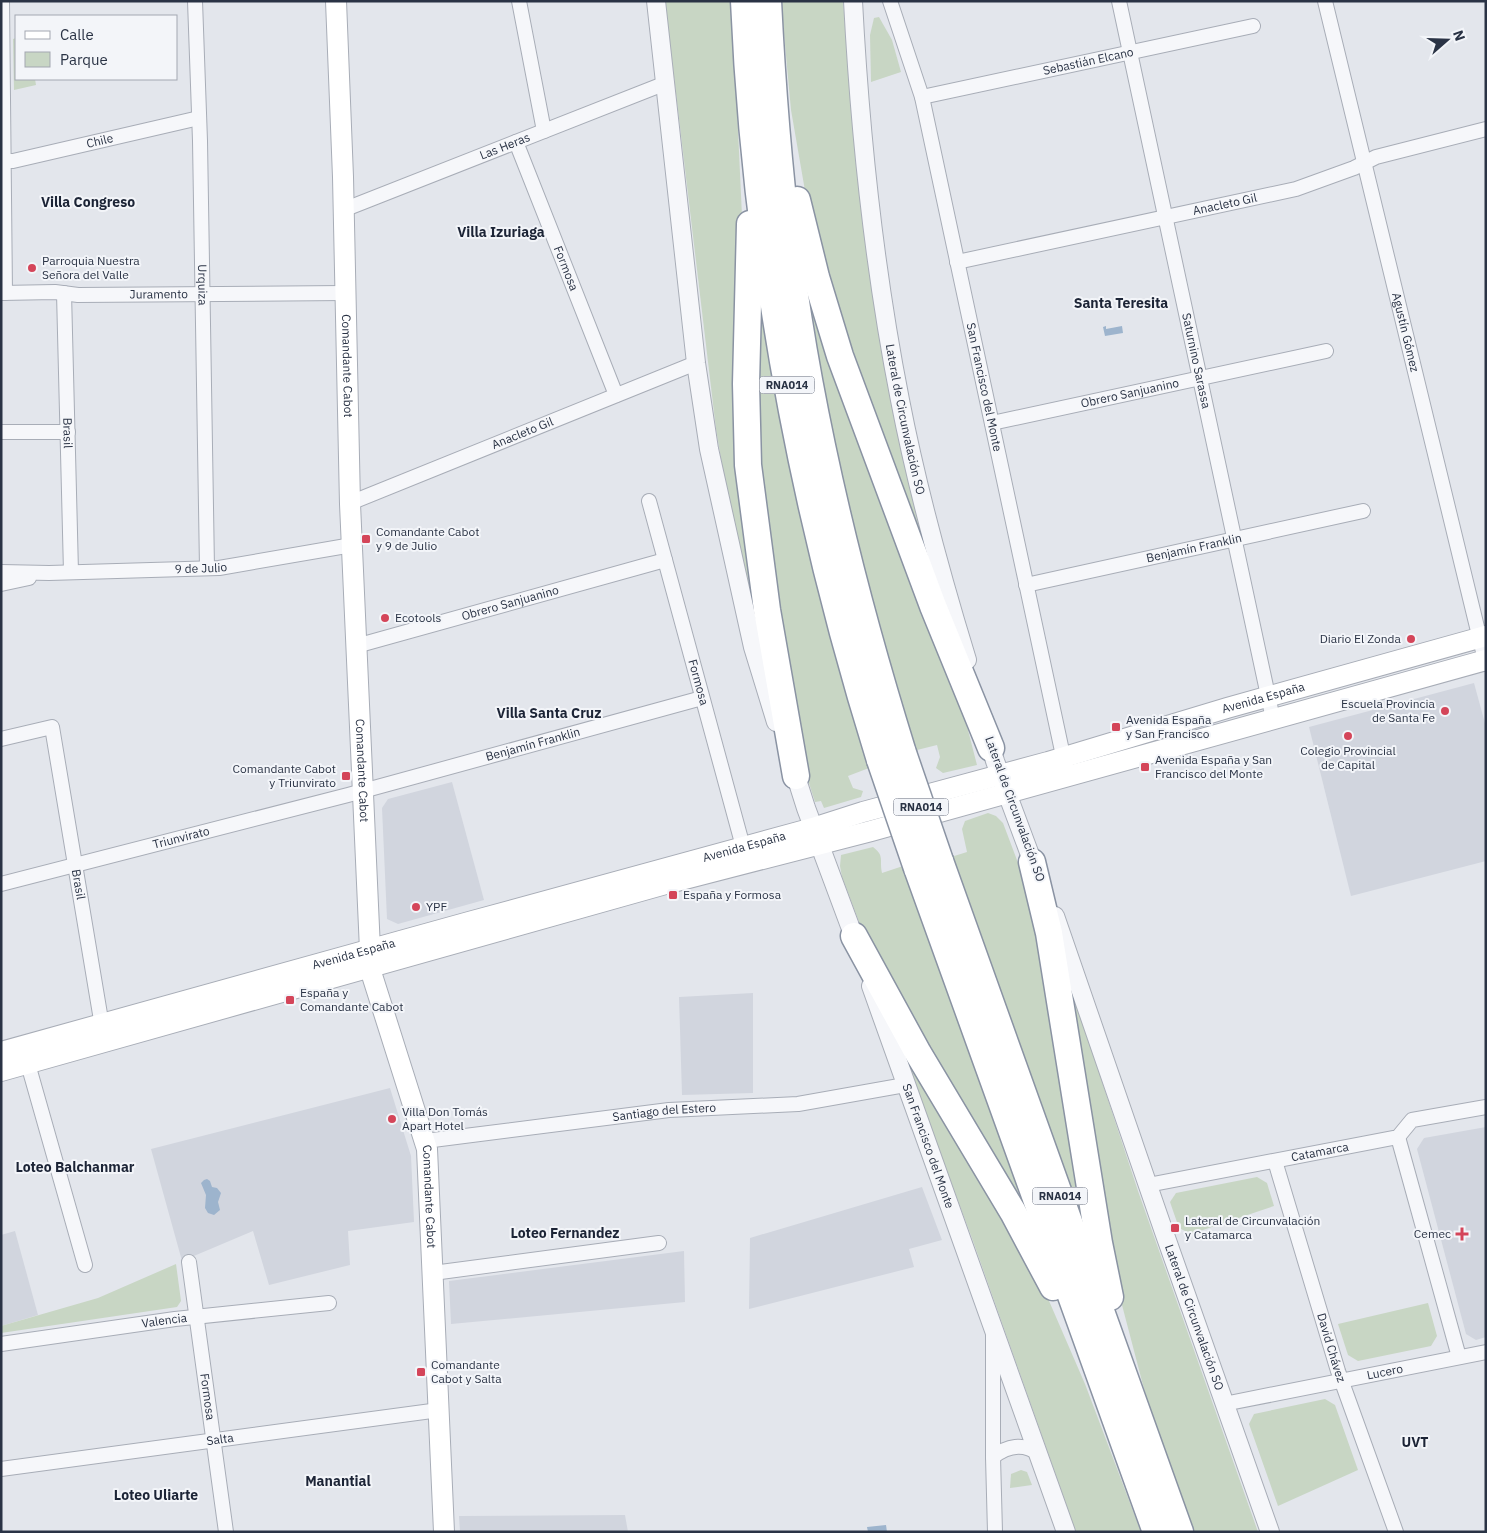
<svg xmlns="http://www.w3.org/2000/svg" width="1487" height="1533" viewBox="0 0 1487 1533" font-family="'IBM Plex Sans',sans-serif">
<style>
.built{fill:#d1d5de}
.green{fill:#c8d6c4}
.water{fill:#9db4cd}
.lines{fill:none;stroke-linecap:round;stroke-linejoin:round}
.minor-casing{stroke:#a8adb7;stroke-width:16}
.tertiary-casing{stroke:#a8adb7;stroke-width:20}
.secondary-casing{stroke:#a8adb7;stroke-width:22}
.motorway-casing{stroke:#8a93a3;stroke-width:29}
.minor{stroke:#f6f7fa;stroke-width:14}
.tertiary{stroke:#f6f7fa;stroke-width:18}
.secondary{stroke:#fff;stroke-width:20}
.motorway{stroke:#fff;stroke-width:26}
.motorway-bridge-casing{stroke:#8a93a3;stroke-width:29;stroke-linecap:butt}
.motorway-bridge{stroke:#fff;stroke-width:26}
.poi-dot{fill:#d44559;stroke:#f3f5f9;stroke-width:2}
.labels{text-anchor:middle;stroke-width:4;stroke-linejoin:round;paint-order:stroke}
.shield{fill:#f3f5f9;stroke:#666d7b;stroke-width:1}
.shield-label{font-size:11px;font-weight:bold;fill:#2a3345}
.street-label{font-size:12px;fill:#2a3345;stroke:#f3f5f9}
.poi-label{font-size:12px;fill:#2a3345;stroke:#f3f5f9;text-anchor:start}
.neighbourhood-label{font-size:14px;font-weight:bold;fill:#1c2436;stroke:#f3f5f9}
</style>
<rect width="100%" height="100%" fill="#e3e6ec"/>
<!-- built -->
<g class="built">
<path d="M 1474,683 L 1486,727 L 1486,861 L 1351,896 L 1309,727 Z"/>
<path d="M 452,782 L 484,900 L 398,924 L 387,919 L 382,808 L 388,799 Z"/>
<path d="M 753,993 L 753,1093 L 682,1095 L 679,997 Z"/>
<path d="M 390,1088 L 411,1156 L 414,1222 L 348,1231 L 350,1265 L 269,1285 L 253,1231 L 182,1261 L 151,1149 Z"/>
<path d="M 1486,1127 L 1486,1337 L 1476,1340 L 1466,1334 L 1417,1149 L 1424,1138 Z"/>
<path d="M 922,1187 L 942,1240 L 909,1249 L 914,1267 L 749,1309 L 750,1238 Z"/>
<path d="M 15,1231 L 38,1315 L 1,1326 L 1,1235 Z"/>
<path d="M 684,1251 L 685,1302 L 451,1324 L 449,1281 Z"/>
<path d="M 625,1515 L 628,1532 L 460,1532 L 459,1516 Z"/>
</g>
<!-- green -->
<g class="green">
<path d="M 665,1 L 732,1 L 762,646 L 725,483 L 716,429 Z"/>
<path d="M 781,1 L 843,1 L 856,162 L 867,256 L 885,371 L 895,420 L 928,554 L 930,568 L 848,357 L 808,208 L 791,110 Z"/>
<path d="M 879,17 L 892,40 L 901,72 L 871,82 L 870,35 L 874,18 Z"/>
<path d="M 16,38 L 16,79 L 35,79 L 36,85 L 14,90 L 13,39 Z"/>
<path d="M 802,268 L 961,703 L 977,765 L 943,773 L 936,768 L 940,757 L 937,745 L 917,750 L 915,748 L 867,584 L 831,434 Z"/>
<path d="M 759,306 L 803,531 L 834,651 L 851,708 L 870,763 L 869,768 L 848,776 L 853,788 L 863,791 L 861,797 L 824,808 L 821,801 L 815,802 L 808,780 L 756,492 Z"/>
<path d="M 988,813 L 996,816 L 1003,823 L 1029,892 L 1093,1245 L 1075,1204 L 951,857 L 967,852 L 962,829 L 965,821 Z"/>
<path d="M 873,847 C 885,856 879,860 882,873 L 903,866 L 1038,1237 L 873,959 L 842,877 L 840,866 L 841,855 Z"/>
<path d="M 1065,969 L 1138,1191 L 1258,1532 L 1193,1532 L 1157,1433 L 1143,1385 L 1117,1286 Z"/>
<path d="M 888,1013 L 1043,1287 L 1085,1384 L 1141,1532 L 1076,1532 L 973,1241 Z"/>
<path d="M 1257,1177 L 1267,1183 L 1274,1206 L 1191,1234 L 1179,1228 L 1170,1202 L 1176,1193 Z"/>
<path d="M 176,1264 L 181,1301 L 177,1307 L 1,1333 L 1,1326 L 98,1298 Z"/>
<path d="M 1428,1303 L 1437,1336 L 1431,1346 L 1358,1361 L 1348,1355 L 1338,1324 Z"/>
<path d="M 1325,1399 L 1335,1405 L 1358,1470 L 1278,1506 L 1249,1424 L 1254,1414 Z"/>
<path d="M 1021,1470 L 1027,1472 L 1032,1485 L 1010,1488 L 1011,1474 Z"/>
</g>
<!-- water -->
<g class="water">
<path d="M 1106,326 L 1106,329 L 1122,326 L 1123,333 L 1105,336 L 1103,327 Z"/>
<path d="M 207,1179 L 210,1181 L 212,1187 L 217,1188 L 221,1193 L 218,1202 L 220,1210 L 214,1215 L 208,1213 L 205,1208 L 206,1195 L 201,1183 L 204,1180 Z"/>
<path d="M 886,1525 L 887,1532 L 868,1532 L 867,1527 Z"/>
</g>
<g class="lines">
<defs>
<g id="minor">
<path d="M 2,1 L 5,293"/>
<path id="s1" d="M 195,1 L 200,141 L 207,568"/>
<path d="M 519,1 L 544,131"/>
<path id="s2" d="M 890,1 L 922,97 L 1065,765"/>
<path id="s3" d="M 1119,1 L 1273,719"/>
<path id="s4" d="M 1325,1 L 1486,664"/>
<path id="s5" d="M 922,97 L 1253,26"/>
<path id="s6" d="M 516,142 L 616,395"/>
<path id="s7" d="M 1,161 L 13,161 L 199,118"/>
<path id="s8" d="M 343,210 L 666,83"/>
<path id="s9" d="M 957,262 L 1296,189 L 1354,168 L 1376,157 L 1486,129"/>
<path id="s10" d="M 1,293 L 55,292 L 78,295 L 345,293"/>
<path id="s11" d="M 64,293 L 71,572"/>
<path id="s12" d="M 992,423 L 1326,351"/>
<path d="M 1,432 L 68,432"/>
<path id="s13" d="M 649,501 L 745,854"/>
<path id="s14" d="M 350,503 L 696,363"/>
<path id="s15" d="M 1,572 L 49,573 L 219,568 L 352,545"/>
<path d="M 1,584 L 29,578"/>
<path id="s16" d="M 1026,585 L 1363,511"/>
<path id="s17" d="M 356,646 L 665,560"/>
<path id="s18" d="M 1,739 L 52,727 L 103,1032"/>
<path id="s19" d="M 1,884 L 348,795 L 702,698"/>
<path d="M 26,1057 L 85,1265"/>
<path d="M 1398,1137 L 1459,1357"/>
<path id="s20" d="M 425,1141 L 669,1110 L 798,1104 L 905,1085"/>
<path id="s21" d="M 1275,1161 L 1338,1371 L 1396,1532"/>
<path id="s22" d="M 1148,1185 L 1398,1137 L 1412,1120 L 1486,1107"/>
<path id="s23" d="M 189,1262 L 226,1532"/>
<path d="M 433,1273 L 659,1243"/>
<path d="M 993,1335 L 993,1457 L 995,1532"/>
<path id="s24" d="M 1,1344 L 175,1319 L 329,1303"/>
<path id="s25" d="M 1224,1404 L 1486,1352"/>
<path d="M 993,1457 C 1007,1446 1023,1442 1039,1454"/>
<path id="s26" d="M 1,1469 L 439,1410"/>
</g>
<g id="tertiary">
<path d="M 656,1 L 696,363 L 709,449 L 753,647 L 776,722"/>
<path id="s27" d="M 853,1 C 860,135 874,268 900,400 C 917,488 941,575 967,660"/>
<path d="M 988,738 L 995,761 L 1036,871"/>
<path d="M 793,767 L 806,808 L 857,945"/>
<path id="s28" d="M 1055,916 L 1164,1232 L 1270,1532"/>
<path id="s29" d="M 871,986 L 1066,1532"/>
</g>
<g id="secondary">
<path id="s30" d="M 336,1 L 343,177 L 350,504 L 371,972 L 427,1149 L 444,1532"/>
<path id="s31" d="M 1,1052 L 469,922 L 813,828 L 863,812 L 1048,762 L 1227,708 L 1486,636"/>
<path d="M 1,1071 L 669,883 L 871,831 L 1486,660"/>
</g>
<g id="motorway">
<path d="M 744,1 C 755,259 803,514 880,760"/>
<path d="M 768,1 C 772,82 778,162 788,243 C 809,416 851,586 903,753"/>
<path d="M 797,200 L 816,277 L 840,356 L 933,606 L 991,748"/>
<path d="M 750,224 L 746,384 L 748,465 L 767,610 L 796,776"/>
<path d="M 940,861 L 1180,1532"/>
<path d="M 1032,862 L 1049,933 L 1099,1243 L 1110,1297"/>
<path d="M 917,868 L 1156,1532"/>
<path d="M 854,936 L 918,1053 L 1013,1212 L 1053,1287"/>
</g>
</defs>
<!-- minor casing -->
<use href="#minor" class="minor-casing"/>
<!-- tertiary casing -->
<use href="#tertiary" class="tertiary-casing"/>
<!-- secondary casing -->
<use href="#secondary" class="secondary-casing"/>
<!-- motorway casing -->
<use href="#motorway" class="motorway-casing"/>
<!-- minor -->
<use href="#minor" class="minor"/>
<!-- tertiary -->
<use href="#tertiary" class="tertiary"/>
<!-- secondary -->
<use href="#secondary" class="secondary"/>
<!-- motorway -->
<use href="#motorway" class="motorway"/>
<defs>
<g id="motorway-bridge">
<path d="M 903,753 L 940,861"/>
<path d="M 880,760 L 917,868"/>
</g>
</defs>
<!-- motorway-bridge casing -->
<use href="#motorway-bridge" class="motorway-bridge-casing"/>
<!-- motorway-bridge -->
<use href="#motorway-bridge" class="motorway-bridge"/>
</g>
<!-- markers -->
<g class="poi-dot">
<circle cx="32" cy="268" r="5"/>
<rect x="361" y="534" width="10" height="10" rx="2.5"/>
<circle cx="385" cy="618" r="5"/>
<circle cx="1411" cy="639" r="5"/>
<circle cx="1445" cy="711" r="5"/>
<rect x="1111" y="722" width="10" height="10" rx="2.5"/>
<circle cx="1348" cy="736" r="5"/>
<rect x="1140" y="762" width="10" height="10" rx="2.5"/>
<rect x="341" y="771" width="10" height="10" rx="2.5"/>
<rect x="668" y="890" width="10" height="10" rx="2.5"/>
<circle cx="416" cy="907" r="5"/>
<rect x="285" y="995" width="10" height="10" rx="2.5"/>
<circle cx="392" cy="1119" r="5"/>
<rect x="1170" y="1223" width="10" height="10" rx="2.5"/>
<path d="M1459.5 1226.5h5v5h5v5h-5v5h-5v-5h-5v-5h5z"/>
<rect x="416" y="1367" width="10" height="10" rx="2.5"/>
</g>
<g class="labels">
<!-- shield labels -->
<g class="shield">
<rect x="759.5" y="376.5" width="55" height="17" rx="4"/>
<rect x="893.5" y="798.5" width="55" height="17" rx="4"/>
<rect x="1032.5" y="1187.5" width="55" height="17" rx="4"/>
</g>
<g class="shield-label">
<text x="787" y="389">RNA014</text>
<text x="921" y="811">RNA014</text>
<text x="1060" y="1200">RNA014</text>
</g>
<!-- street labels -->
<g class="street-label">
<text dy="4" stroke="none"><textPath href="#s5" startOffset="170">Sebastián Elcano</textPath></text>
<text dy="4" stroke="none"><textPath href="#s7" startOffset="101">Chile</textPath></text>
<text dy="4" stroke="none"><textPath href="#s8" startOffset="174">Las Heras</textPath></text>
<text dy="4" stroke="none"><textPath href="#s9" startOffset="274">Anacleto Gil</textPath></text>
<text dy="4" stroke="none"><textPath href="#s6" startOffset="136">Formosa</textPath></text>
<text dy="4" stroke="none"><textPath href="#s1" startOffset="284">Urquiza</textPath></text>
<text dy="4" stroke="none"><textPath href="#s10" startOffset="158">Juramento</textPath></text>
<text dy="4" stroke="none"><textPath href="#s4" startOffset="341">Agustín Gómez</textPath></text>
<text dy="4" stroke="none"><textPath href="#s3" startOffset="368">Saturnino Sarassa</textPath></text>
<text dy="4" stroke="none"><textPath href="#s30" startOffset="365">Comandante Cabot</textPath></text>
<text dy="4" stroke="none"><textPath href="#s2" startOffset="398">San Francisco del Monte</textPath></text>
<text dy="4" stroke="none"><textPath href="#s12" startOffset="141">Obrero Sanjuanino</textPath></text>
<text dy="4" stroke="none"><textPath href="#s27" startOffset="422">Lateral de Circunvalación SO</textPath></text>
<text dy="4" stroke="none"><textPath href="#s11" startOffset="140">Brasil</textPath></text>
<text dy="4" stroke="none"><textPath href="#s14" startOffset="186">Anacleto Gil</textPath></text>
<text dy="4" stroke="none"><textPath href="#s16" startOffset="172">Benjamín Franklin</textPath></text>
<text dy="4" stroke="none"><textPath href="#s15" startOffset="200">9 de Julio</textPath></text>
<text dy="4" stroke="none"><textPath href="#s17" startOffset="160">Obrero Sanjuanino</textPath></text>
<text dy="4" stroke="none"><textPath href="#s13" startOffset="188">Formosa</textPath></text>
<text dy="4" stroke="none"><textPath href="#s31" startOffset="1311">Avenida España</textPath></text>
<text dy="4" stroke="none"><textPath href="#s19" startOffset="550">Benjamín Franklin</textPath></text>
<text dy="4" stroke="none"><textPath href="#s30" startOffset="770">Comandante Cabot</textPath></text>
<text transform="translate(1015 809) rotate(70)" y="4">Lateral de Circunvalación SO</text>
<text dy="4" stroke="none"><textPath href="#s19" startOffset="186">Triunvirato</textPath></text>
<text dy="4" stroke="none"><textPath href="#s31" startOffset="771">Avenida España</textPath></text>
<text dy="4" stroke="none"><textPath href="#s18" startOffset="212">Brasil</textPath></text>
<text dy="4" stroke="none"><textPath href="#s31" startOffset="366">Avenida España</textPath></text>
<text dy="4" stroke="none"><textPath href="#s20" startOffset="241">Santiago del Estero</textPath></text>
<text dy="4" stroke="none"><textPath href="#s29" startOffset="170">San Francisco del Monte</textPath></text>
<text dy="4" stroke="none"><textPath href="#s22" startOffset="175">Catamarca</textPath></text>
<text dy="4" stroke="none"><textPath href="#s30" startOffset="1205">Comandante Cabot</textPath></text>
<text dy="4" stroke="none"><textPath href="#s28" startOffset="425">Lateral de Circunvalación SO</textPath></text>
<text dy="4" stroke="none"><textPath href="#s24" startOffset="165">Valencia</textPath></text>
<text dy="4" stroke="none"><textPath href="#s21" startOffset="195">David Chávez</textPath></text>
<text dy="4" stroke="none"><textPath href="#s25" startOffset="164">Lucero</textPath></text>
<text dy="4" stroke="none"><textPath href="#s23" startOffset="136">Formosa</textPath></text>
<text dy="4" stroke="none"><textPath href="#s26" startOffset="221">Salta</textPath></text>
</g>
<!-- poi labels -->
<g class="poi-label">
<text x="42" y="265">Parroquia Nuestra<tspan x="42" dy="14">Señora del Valle</tspan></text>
<text x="376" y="536">Comandante Cabot<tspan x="376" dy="14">y 9 de Julio</tspan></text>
<text x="395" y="622">Ecotools</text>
<text x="1401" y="643" text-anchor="end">Diario El Zonda</text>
<text x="1435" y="708" text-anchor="end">Escuela Provincia<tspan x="1435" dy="14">de Santa Fe</tspan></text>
<text x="1126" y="724">Avenida España<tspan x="1126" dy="14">y San Francisco</tspan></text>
<text x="1348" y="755" text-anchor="middle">Colegio Provincial<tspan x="1348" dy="14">de Capital</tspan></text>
<text x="1155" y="764">Avenida España y San<tspan x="1155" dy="14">Francisco del Monte</tspan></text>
<text x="336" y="773" text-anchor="end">Comandante Cabot<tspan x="336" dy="14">y Triunvirato</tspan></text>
<text x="683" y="899">España y Formosa</text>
<text x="426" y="911">YPF</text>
<text x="300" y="997">España y<tspan x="300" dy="14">Comandante Cabot</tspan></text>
<text x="402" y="1116">Villa Don Tomás<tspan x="402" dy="14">Apart Hotel</tspan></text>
<text x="1185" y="1225">Lateral de Circunvalación<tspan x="1185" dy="14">y Catamarca</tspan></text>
<text x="1451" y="1238" text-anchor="end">Cemec</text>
<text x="431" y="1369">Comandante<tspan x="431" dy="14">Cabot y Salta</tspan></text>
</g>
<!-- neighbourhood labels -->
<g class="neighbourhood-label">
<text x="88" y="207">Villa Congreso</text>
<text x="501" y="237">Villa Izuriaga</text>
<text x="1121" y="308">Santa Teresita</text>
<text x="549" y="718">Villa Santa Cruz</text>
<text x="75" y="1172">Loteo Balchanmar</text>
<text x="565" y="1238">Loteo Fernandez</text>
<text x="1415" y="1447">UVT</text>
<text x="338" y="1486">Manantial</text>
<text x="156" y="1500">Loteo Uliarte</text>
</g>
</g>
<!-- border -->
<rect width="1487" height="1533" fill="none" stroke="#2a3345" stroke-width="5"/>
<!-- legend -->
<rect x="15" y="15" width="162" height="65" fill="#f3f5f9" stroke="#a3a7b1"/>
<rect x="25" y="31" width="25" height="8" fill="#ffffff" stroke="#a3a7b1"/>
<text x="60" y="40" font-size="15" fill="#2a3345">Calle</text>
<rect x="25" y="52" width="25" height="15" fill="#c8d6c4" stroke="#a3a7b1"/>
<text x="60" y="65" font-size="15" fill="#2a3345">Parque</text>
<!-- north arrow -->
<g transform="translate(1447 40) rotate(70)" stroke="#f3f5f9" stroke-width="4" paint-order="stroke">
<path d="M0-4L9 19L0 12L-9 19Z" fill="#2a3345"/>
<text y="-8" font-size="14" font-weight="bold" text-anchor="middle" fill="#2a3345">N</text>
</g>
</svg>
